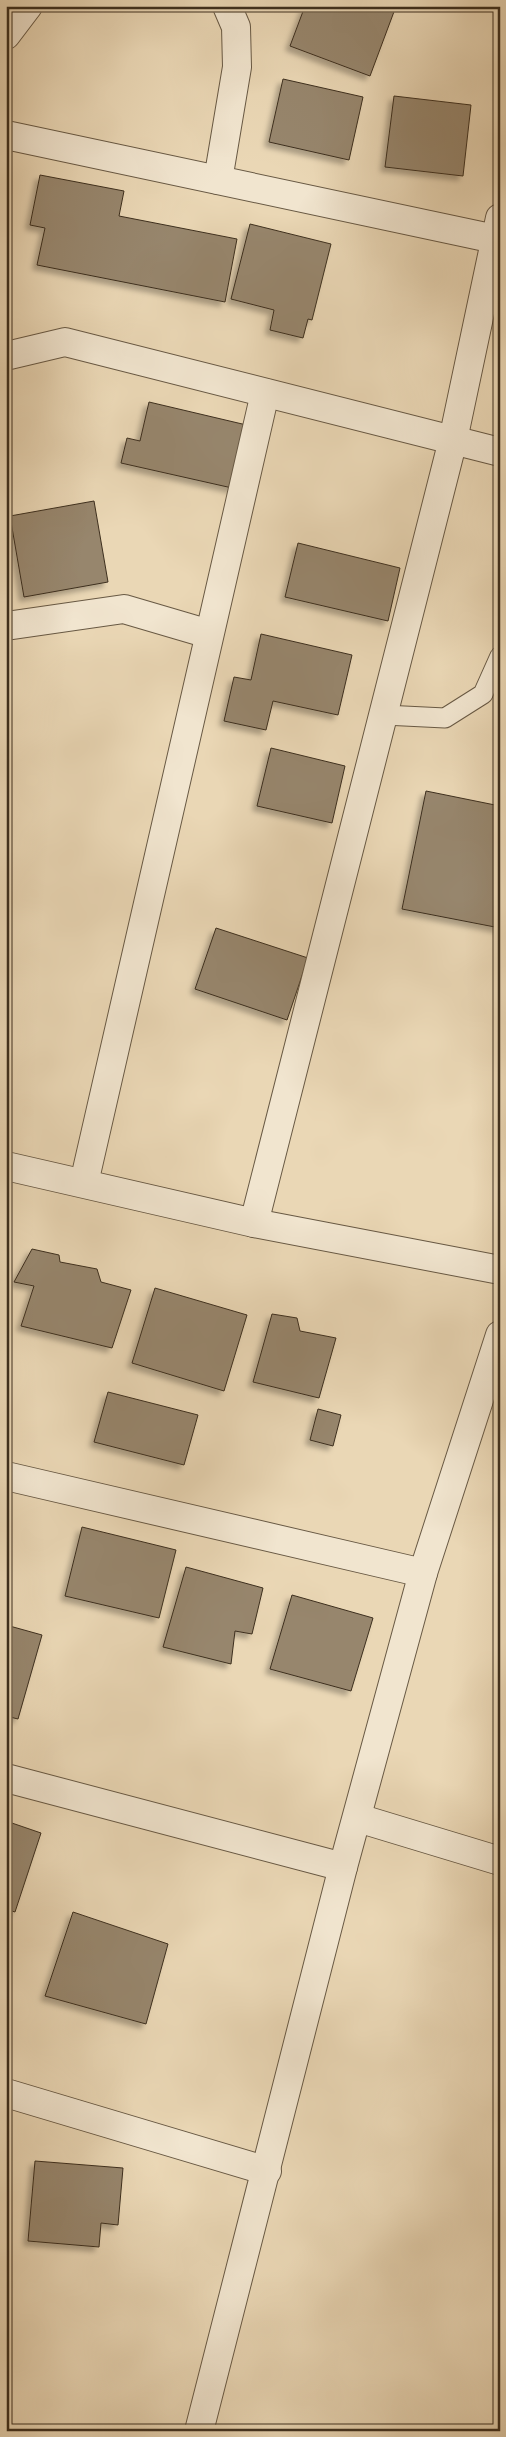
<svg xmlns="http://www.w3.org/2000/svg" width="506" height="2437" viewBox="0 0 506 2437" font-family="'Sorts Mill Goudy',serif">
<style>
.building{fill:#97866d;stroke:#3d2f1e;filter:url(#shadow)}
.lines{fill:none;stroke-linecap:round;stroke-linejoin:round}
.service-casing{stroke:#685944;stroke-width:21}
.minor-casing{stroke:#685944;stroke-width:30}
.tertiary-casing{stroke:#685944;stroke-width:30}
.service{stroke:#f1e5cf;stroke-width:19}
.minor{stroke:#f1e5cf;stroke-width:28}
.tertiary{stroke:#f1e5cf;stroke-width:28}
</style>
<defs>
<filter id="shadow"><feDropShadow dx="-4.5" dy="4.5" stdDeviation="2.5" flood-color="#0004"/></filter>
</defs>
<rect width="100%" height="100%" fill="#ead7b5"/>
<filter id="stains"><feTurbulence type="fractalNoise" baseFrequency=".004" numOctaves="4"/><feColorMatrix values="0 0 0 0 .2 0 0 0 0 .09 0 0 0 0 .02 0 0 0 .5 -.17"/></filter>
<radialGradient id="worn" r=".72"><stop offset=".6" stop-color="#630" stop-opacity="0"/><stop offset="1" stop-color="#630" stop-opacity=".3"/></radialGradient>
<!-- building -->
<g class="building">
<path d="M 305,6 L 388,6 L 395,9 L 370,76 L 290,46 Z"/>
<path d="M 283,79 L 363,97 L 349,160 L 269,142 Z"/>
<path d="M 394,96 L 471,105 L 463,176 L 385,167 Z"/>
<path d="M 40,175 L 124,191 L 119,216 L 237,239 L 225,302 L 37,265 L 45,228 L 30,225 Z"/>
<path d="M 250,224 L 331,244 L 312,320 L 308,319 L 303,338 L 270,330 L 274,310 L 231,299 Z"/>
<path d="M 149,402 L 255,427 L 241,490 L 121,463 L 127,438 L 140,441 Z"/>
<path d="M 94,501 L 108,582 L 24,597 L 10,516 Z"/>
<path d="M 298,543 L 400,568 L 388,621 L 285,597 Z"/>
<path d="M 261,634 L 352,655 L 338,715 L 273,701 L 266,730 L 224,721 L 234,677 L 251,680 Z"/>
<path d="M 271,748 L 345,766 L 332,823 L 257,806 Z"/>
<path d="M 426,791 L 500,806 L 500,928 L 402,909 Z"/>
<path d="M 216,928 L 308,958 L 287,1020 L 195,989 Z"/>
<path d="M 32,1249 L 59,1255 L 60,1262 L 97,1269 L 101,1282 L 131,1290 L 112,1348 L 21,1326 L 34,1286 L 14,1282 Z"/>
<path d="M 155,1288 L 247,1315 L 224,1391 L 132,1363 Z"/>
<path d="M 272,1314 L 297,1318 L 300,1331 L 336,1338 L 319,1398 L 253,1382 Z"/>
<path d="M 108,1392 L 198,1415 L 184,1465 L 94,1442 Z"/>
<path d="M 318,1409 L 341,1415 L 333,1446 L 310,1440 Z"/>
<path d="M 82,1527 L 176,1550 L 159,1618 L 65,1596 Z"/>
<path d="M 186,1567 L 263,1588 L 252,1634 L 235,1631 L 231,1664 L 163,1647 Z"/>
<path d="M 292,1595 L 373,1618 L 351,1691 L 270,1669 Z"/>
<path d="M 6,1625 L 42,1635 L 18,1719 L 6,1716 Z"/>
<path d="M 6,1821 L 41,1833 L 15,1912 L 6,1909 Z"/>
<path d="M 73,1912 L 168,1944 L 146,2024 L 45,1996 Z"/>
<path d="M 35,2161 L 123,2168 L 118,2225 L 101,2223 L 99,2247 L 28,2241 Z"/>
</g>
<g class="lines">
<defs>
<path id="service" d="M 384,715 L 445,718 L 483,694 L 500,656"/>
<g id="minor">
<path d="M 6,35 L 28,6"/>
<path d="M 6,135 L 495,239"/>
<path d="M 218,180 L 237,67 L 236,27 L 227,6"/>
<path d="M 6,356 L 65,342 L 500,452"/>
<path d="M 6,626 L 124,609 L 209,634"/>
<path d="M 84,1183 L 265,393"/>
<path d="M 254,1223 L 453,440 L 500,218"/>
<path d="M 6,1476 L 423,1573"/>
<path d="M 6,1778 L 343,1867"/>
<path d="M 358,1818 L 500,1861"/>
<path d="M 6,2093 L 267,2171"/>
<path d="M 199,2431 L 343,1867 L 423,1573 L 500,1335"/>
</g>
<path id="tertiary" d="M 6,1166 L 254,1223 L 500,1270"/>
</defs>
<!-- service casing -->
<use href="#service" class="service-casing"/>
<!-- minor casing -->
<use href="#minor" class="minor-casing"/>
<!-- tertiary casing -->
<use href="#tertiary" class="tertiary-casing"/>
<!-- service -->
<use href="#service" class="service"/>
<!-- minor -->
<use href="#minor" class="minor"/>
<!-- tertiary -->
<use href="#tertiary" class="tertiary"/>
</g>
<!-- margin -->
<rect width="506" height="2437" fill="none" stroke="#ead7b5" stroke-width="25"/>
<rect x="8" y="8" width="491" height="2422" fill="none" stroke="#3d2f1e" stroke-width="2.5"/>
<rect x="12" y="12" width="481" height="2412" fill="none" stroke="#3d2f1e"/>
<rect width="100%" height="100%" filter="url(#stains)"/>
<rect width="100%" height="100%" fill="url(#worn)"/>
</svg>
